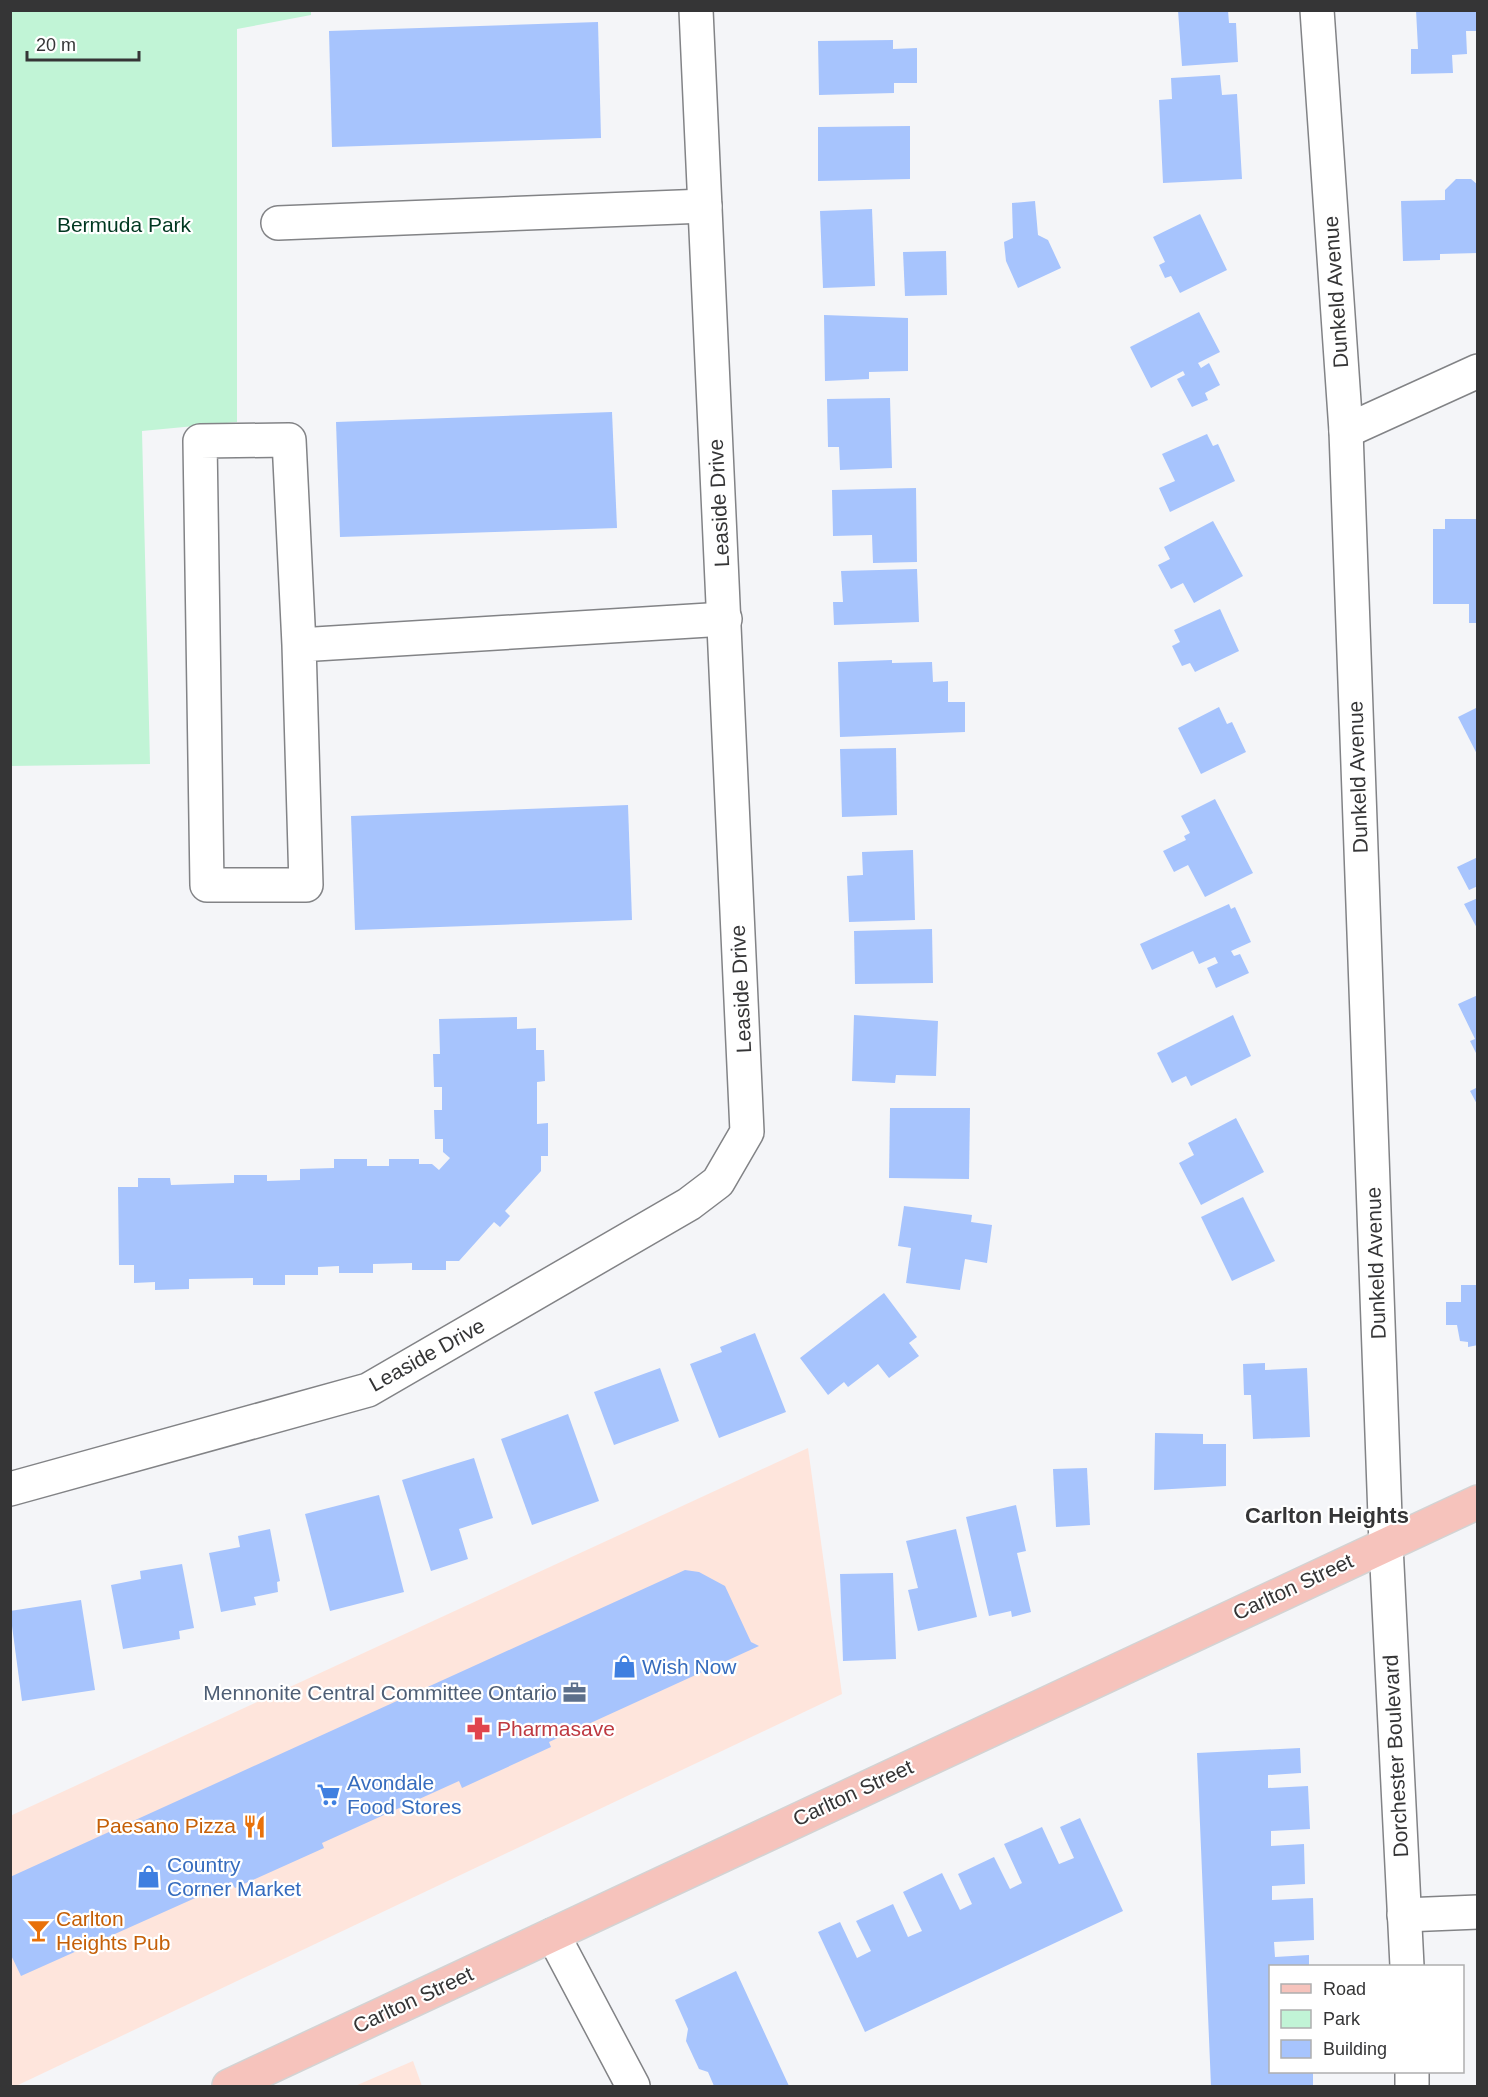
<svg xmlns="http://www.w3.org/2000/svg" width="1488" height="2097" viewBox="0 0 1488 2097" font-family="Arial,sans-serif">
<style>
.commercial{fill:#fee5dc}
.green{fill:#c1f4d6}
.building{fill:#a7c4fd}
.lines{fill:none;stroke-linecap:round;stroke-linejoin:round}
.minor-casing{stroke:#828386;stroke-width:36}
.major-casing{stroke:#d3d3d3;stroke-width:36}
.minor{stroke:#fff;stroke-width:33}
.major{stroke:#f6c3bc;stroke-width:33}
.labels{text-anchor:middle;stroke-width:4.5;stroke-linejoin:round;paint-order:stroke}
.park-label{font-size:21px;fill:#003821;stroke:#fff}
.street-label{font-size:21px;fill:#353536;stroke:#fff}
.shop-label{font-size:21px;fill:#366cbe;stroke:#fff;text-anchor:start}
.service-label{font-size:21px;fill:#4e5e75;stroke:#fff;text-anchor:end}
.health-label{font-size:21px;fill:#be3a42;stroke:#fff;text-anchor:start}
.food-label{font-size:21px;fill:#c56008;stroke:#fff;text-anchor:end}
.neighbourhood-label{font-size:22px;font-weight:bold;fill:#353536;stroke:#fff}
</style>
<rect width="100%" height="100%" fill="#f4f5f8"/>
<!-- commercial -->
<g class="commercial">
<path d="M 808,1448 L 842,1694 L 16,2086 L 10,2086 L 10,1816 Z"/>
<path d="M 413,2061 L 422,2086 L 355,2086 Z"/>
</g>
<!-- green -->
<path class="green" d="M 10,11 L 311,11 L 311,15 L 237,29 L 237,422 L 142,431 L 150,764 L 11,766 Z"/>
<!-- building -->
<g class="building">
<path d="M 1178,10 L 1228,10 L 1229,23 L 1236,23 L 1238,62 L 1182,66 Z"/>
<path d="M 1416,10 L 1478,10 L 1478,31 L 1466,31 L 1467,54 L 1452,55 L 1453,73 L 1411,74 L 1411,49 L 1418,49 Z"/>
<path d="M 598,22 L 601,138 L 332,147 L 329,31 Z"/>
<path d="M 893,40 L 893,49 L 917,48 L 917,83 L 894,83 L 894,93 L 819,95 L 818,41 Z"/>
<path d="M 1220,75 L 1222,95 L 1237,94 L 1242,179 L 1163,183 L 1159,100 L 1172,99 L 1171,78 Z"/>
<path d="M 910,126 L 910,179 L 818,181 L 818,127 Z"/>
<path d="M 1456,179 L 1471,179 L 1478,185 L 1478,253 L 1440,254 L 1440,260 L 1403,261 L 1401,201 L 1445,200 L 1445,190 Z"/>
<path d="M 1035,201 L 1038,235 L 1048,240 L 1061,268 L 1018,288 L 1006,261 L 1004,242 L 1013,238 L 1012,203 Z"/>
<path d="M 872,209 L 875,286 L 823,288 L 820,211 Z"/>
<path d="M 1200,214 L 1227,270 L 1180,293 L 1171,276 L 1165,278 L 1159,265 L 1165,262 L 1153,237 Z"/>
<path d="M 946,251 L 947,295 L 905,296 L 903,252 Z"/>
<path d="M 1199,312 L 1220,352 L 1198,363 L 1201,368 L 1209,363 L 1220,385 L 1205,393 L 1208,400 L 1192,407 L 1177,379 L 1185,375 L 1183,371 L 1151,388 L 1130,347 Z"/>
<path d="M 824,315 L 908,318 L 908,371 L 869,372 L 869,379 L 825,381 Z"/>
<path d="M 890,398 L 892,468 L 840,470 L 839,447 L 828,447 L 827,399 Z"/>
<path d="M 612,412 L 617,528 L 340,537 L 336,422 Z"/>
<path d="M 1207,434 L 1213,446 L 1218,444 L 1235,481 L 1170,512 L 1159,488 L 1175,481 L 1162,454 Z"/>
<path d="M 916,488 L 917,562 L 873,563 L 872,535 L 833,536 L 832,490 Z"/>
<path d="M 1445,519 L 1478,519 L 1478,623 L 1469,623 L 1469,604 L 1433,604 L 1433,529 L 1445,529 Z"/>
<path d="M 1213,521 L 1243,576 L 1194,603 L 1183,583 L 1171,589 L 1158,565 L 1170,559 L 1164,547 Z"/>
<path d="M 917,569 L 919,622 L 834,625 L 833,602 L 843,602 L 841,571 Z"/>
<path d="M 1220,609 L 1239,651 L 1195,672 L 1190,663 L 1182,666 L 1172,646 L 1180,642 L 1174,630 Z"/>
<path d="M 892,660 L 892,663 L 932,662 L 933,682 L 948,681 L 948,702 L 965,702 L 965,732 L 840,737 L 838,662 Z"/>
<path d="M 1219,707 L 1227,724 L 1232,722 L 1246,752 L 1201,774 L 1178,728 Z"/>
<path d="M 1478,707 L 1478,756 L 1458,717 Z"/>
<path d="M 896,748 L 897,815 L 842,817 L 840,749 Z"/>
<path d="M 1215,799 L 1253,873 L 1205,897 L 1188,865 L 1174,872 L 1163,851 L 1186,840 L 1184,836 L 1190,833 L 1181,816 Z"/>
<path d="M 628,805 L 632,920 L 355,930 L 351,816 Z"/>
<path d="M 913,850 L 915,920 L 849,922 L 847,876 L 863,875 L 862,852 Z"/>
<path d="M 1478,857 L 1478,886 L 1469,890 L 1457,867 Z"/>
<path d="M 1478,898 L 1478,930 L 1464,904 Z"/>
<path d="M 1229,904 L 1231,909 L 1235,907 L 1251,942 L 1231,951 L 1234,956 L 1240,954 L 1249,973 L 1216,988 L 1207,968 L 1218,963 L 1215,957 L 1199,964 L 1193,951 L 1152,970 L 1140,944 Z"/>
<path d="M 932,929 L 933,983 L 855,984 L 854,931 Z"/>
<path d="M 1478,995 L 1478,1057 L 1470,1041 L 1475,1039 L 1458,1004 Z"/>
<path d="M 854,1015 L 938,1021 L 936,1076 L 896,1075 L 895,1083 L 852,1081 Z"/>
<path d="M 1233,1015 L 1251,1056 L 1191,1086 L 1186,1076 L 1172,1083 L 1157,1053 Z"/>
<path d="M 517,1017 L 517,1029 L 536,1028 L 536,1050 L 544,1050 L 545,1081 L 537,1082 L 537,1124 L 548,1123 L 548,1156 L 541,1156 L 541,1171 L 505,1211 L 510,1216 L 500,1227 L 494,1222 L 459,1261 L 446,1261 L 446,1270 L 412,1270 L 412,1263 L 373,1264 L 373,1273 L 339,1273 L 339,1266 L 318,1267 L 318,1275 L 285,1275 L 285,1285 L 253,1285 L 253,1278 L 189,1279 L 189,1289 L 155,1290 L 155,1282 L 134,1283 L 134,1265 L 119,1265 L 118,1187 L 138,1187 L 138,1178 L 170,1178 L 171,1185 L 234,1183 L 234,1175 L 267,1175 L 267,1181 L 300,1180 L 300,1169 L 334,1168 L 334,1159 L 367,1159 L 367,1166 L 389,1166 L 389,1159 L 419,1159 L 419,1164 L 432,1164 L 439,1170 L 450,1158 L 443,1152 L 443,1139 L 435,1139 L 434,1110 L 442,1110 L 442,1087 L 434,1087 L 433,1054 L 440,1054 L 439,1019 Z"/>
<path d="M 1478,1087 L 1478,1106 L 1470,1091 Z"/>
<path d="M 890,1108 L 970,1108 L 969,1179 L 889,1178 Z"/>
<path d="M 1236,1118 L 1264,1172 L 1201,1205 L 1179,1163 L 1194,1155 L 1188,1143 Z"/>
<path d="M 1243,1197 L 1275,1261 L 1232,1281 L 1201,1217 Z"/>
<path d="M 904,1206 L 972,1215 L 971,1222 L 992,1225 L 987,1263 L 965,1259 L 960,1290 L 906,1283 L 911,1248 L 898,1246 Z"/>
<path d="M 1461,1285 L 1478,1285 L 1478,1345 L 1468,1347 L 1468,1342 L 1460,1341 L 1457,1325 L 1446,1325 L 1446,1302 L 1461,1302 Z"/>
<path d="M 884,1293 L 917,1337 L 909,1343 L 919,1356 L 889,1378 L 878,1364 L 848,1387 L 844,1382 L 828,1395 L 800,1358 Z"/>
<path d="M 755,1333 L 786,1412 L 719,1438 L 690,1364 L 722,1352 L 720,1347 Z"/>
<path d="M 1265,1363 L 1265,1370 L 1307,1368 L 1310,1437 L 1253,1439 L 1251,1395 L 1244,1395 L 1243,1364 Z"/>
<path d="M 660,1368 L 679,1421 L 614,1445 L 594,1392 Z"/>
<path d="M 568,1414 L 599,1501 L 532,1525 L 501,1439 Z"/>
<path d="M 1155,1433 L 1203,1434 L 1203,1444 L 1226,1444 L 1226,1486 L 1154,1490 Z"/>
<path d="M 474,1458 L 493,1518 L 459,1529 L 468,1559 L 431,1571 L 402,1480 Z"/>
<path d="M 1087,1468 L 1090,1525 L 1056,1527 L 1053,1469 Z"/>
<path d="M 379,1495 L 404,1592 L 330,1611 L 305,1514 Z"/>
<path d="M 1016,1505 L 1026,1551 L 1017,1553 L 1031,1612 L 1012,1617 L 1011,1611 L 989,1616 L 966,1517 Z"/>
<path d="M 270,1529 L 280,1581 L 277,1582 L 278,1592 L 254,1597 L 256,1605 L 221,1612 L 209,1553 L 240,1547 L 238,1536 Z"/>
<path d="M 956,1529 L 977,1617 L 918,1631 L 908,1590 L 918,1588 L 906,1541 Z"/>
<path d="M 182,1564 L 194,1628 L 179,1631 L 180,1639 L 123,1649 L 111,1585 L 141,1579 L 140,1571 Z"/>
<path d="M 685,1570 L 699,1572 L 725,1586 L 751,1642 L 759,1646 L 549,1742 L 551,1747 L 462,1788 L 459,1781 L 322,1843 L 324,1848 L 235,1888 L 231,1882 L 21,1976 L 10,1953 L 10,1877 Z"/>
<path d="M 893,1573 L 896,1659 L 843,1661 L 840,1574 Z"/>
<path d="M 81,1600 L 95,1690 L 22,1701 L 10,1611 Z"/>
<path d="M 1300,1748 L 1301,1773 L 1268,1775 L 1268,1788 L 1308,1786 L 1310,1829 L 1271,1831 L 1271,1846 L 1304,1844 L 1305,1884 L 1272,1886 L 1272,1900 L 1313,1898 L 1314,1940 L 1274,1942 L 1275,1957 L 1309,1955 L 1309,1966 L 1270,1966 L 1270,2072 L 1313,2072 L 1313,2086 L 1211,2086 L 1197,1753 Z"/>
<path d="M 1080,1818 L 1123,1911 L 865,2032 L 818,1932 L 840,1922 L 857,1958 L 871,1951 L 856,1921 L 893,1904 L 908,1937 L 922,1931 L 903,1892 L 942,1873 L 960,1910 L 972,1904 L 958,1874 L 994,1857 L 1010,1889 L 1022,1883 L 1004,1844 L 1042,1827 L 1059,1864 L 1074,1858 L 1060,1827 Z"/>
<path d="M 736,1971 L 789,2086 L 714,2086 L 708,2072 L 699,2069 L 686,2041 L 688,2029 L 675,2000 Z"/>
</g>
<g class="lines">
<defs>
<g id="minor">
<path d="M 1317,10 L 1346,431 L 1386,1545 L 1407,1966"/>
<path d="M 278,223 L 705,206"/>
<path d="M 1346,431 L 1478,371"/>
<path d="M 299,645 L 289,440 L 200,441 L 207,885 L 306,885 L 299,645 L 725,619"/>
<path d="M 10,1489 L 368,1390 L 689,1204 L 718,1182 L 747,1132 L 696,10"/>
<path d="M 1404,1915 L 1478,1912"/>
<path d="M 553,1935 L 633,2086"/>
<path d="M 1412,2072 L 1412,2086"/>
</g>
<path id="major" d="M 229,2086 L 1478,1502"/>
</defs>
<!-- minor casing -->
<use href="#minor" class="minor-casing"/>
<!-- major casing -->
<use href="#major" class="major-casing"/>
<!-- minor -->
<use href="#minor" class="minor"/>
<!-- major -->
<use href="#major" class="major"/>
</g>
<!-- icons -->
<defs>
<symbol id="shop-bare" viewBox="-9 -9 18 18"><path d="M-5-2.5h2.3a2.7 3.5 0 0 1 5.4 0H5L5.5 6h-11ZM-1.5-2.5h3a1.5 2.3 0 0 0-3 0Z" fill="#3f7fe0" stroke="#fff" stroke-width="2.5" paint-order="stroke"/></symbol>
<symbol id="office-bare" viewBox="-9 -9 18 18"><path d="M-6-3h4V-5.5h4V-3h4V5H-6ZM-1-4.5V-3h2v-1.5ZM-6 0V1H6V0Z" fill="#5c6f8a" stroke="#fff" stroke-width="2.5" paint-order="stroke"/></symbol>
<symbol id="pharmacy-bare" viewBox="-9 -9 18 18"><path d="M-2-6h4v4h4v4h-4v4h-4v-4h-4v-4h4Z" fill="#e0444e" stroke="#fff" stroke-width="2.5" paint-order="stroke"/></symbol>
<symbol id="supermarket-bare" viewBox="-9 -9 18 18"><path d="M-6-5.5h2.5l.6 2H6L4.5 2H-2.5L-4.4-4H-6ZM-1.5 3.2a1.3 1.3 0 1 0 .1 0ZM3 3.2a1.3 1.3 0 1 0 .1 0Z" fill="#3f7fe0" stroke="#fff" stroke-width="2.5" paint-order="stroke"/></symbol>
<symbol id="restaurant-bare" viewBox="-9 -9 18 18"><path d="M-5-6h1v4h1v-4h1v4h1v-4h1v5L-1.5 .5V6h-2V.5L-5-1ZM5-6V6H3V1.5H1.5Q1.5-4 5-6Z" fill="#e8710a" stroke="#fff" stroke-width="2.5" paint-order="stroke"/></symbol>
<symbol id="bar-bare" viewBox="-9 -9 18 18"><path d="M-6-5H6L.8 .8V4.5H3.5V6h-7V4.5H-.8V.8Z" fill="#e8710a" stroke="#fff" stroke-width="2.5" paint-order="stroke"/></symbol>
</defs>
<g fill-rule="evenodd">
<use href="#shop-bare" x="608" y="1650" width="33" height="33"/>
<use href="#office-bare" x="558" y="1676" width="33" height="33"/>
<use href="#pharmacy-bare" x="462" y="1712" width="33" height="33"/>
<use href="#supermarket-bare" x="312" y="1778" width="33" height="33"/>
<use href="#restaurant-bare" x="238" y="1810" width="33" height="33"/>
<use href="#shop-bare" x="132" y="1860" width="33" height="33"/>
<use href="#bar-bare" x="22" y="1914" width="33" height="33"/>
</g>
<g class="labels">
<!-- park labels -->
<g class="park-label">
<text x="124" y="232">Bermuda Park</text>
</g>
<!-- street labels -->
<g class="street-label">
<text transform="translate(1336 292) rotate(-94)" y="7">Dunkeld Avenue</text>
<text transform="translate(719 503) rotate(-93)" y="7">Leaside Drive</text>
<text transform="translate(1358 777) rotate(-92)" y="7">Dunkeld Avenue</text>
<text transform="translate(741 989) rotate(-93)" y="7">Leaside Drive</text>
<text transform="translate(1376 1263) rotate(-92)" y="7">Dunkeld Avenue</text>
<text transform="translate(427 1355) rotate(-29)" y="7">Leaside Drive</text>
<text transform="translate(1293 1587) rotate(-25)" y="7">Carlton Street</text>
<text transform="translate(1396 1756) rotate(-93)" y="7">Dorchester Boulevard</text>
<text transform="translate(853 1793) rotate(-25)" y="7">Carlton Street</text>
<text transform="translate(413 2000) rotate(-25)" y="7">Carlton Street</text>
</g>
<!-- shop labels -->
<g class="shop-label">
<text x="642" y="1674">Wish Now</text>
<text x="347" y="1790">Avondale<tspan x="347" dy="24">Food Stores</tspan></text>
<text x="167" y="1872">Country<tspan x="167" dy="24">Corner Market</tspan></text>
</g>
<!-- service labels -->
<g class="service-label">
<text x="557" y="1700">Mennonite Central Committee Ontario</text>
</g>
<!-- health labels -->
<g class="health-label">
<text x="497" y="1736">Pharmasave</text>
</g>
<!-- food labels -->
<g class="food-label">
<text x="236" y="1833">Paesano Pizza</text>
<text x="56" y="1926" text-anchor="start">Carlton<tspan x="56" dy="24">Heights Pub</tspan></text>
</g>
<!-- neighbourhood labels -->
<g class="neighbourhood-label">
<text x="1327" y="1523">Carlton Heights</text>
</g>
</g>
<!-- border -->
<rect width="1488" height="2097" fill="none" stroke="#353536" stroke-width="24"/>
<!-- legend -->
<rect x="1269" y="1965" width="195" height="108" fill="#ffffff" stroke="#aeaeaf" stroke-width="1.5"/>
<rect x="1281" y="1984" width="30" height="9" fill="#f6c3bc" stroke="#aeaeaf" stroke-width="1.5"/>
<text x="1323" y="1995" font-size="18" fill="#353536">Road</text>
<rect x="1281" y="2010" width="30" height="18" fill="#c1f4d6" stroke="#aeaeaf" stroke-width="1.5"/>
<text x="1323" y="2025" font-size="18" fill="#353536">Park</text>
<rect x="1281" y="2040" width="30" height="18" fill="#a7c4fd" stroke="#aeaeaf" stroke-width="1.5"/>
<text x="1323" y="2055" font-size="18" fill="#353536">Building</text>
<!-- scale -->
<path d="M27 51v9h112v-9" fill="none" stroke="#353536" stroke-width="3"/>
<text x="36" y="51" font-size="18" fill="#353536" stroke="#ffffff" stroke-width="4.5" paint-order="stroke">20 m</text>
</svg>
